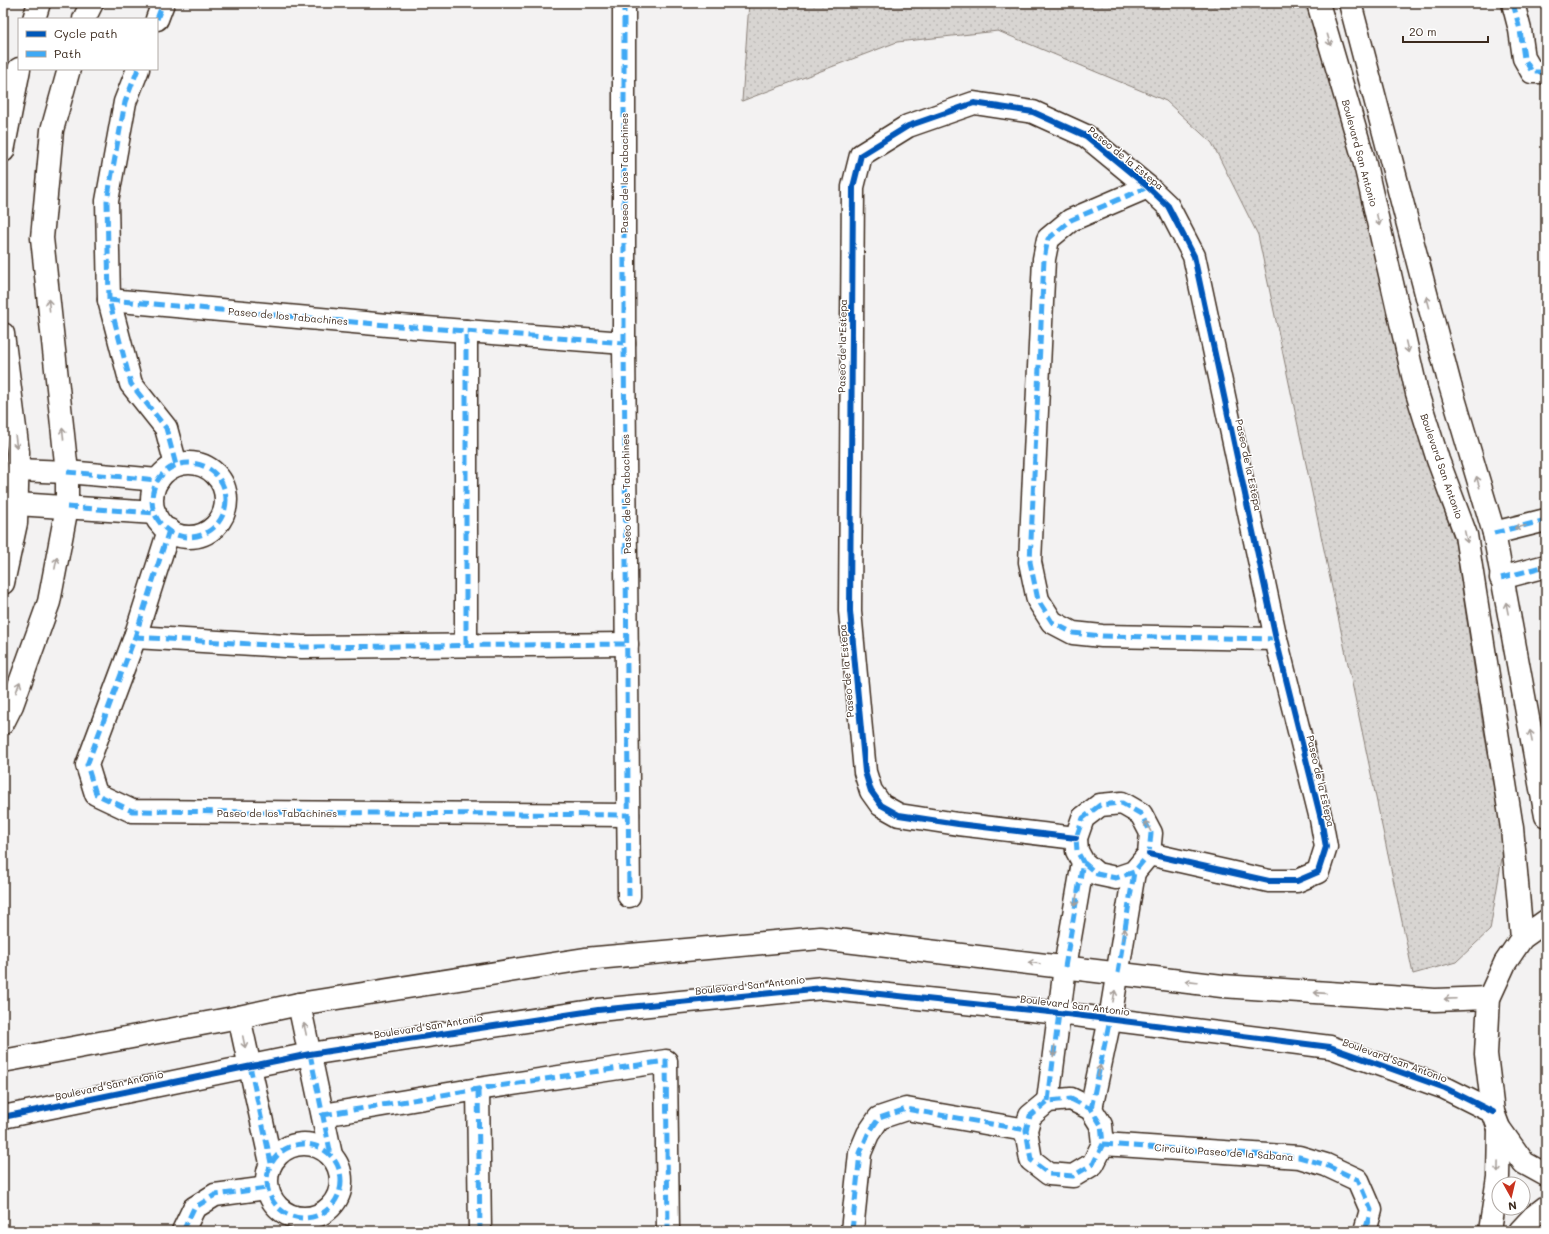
<svg xmlns="http://www.w3.org/2000/svg" width="1549" height="1234" viewBox="0 0 1549 1234" font-family="Mali,sans-serif">
<style>
.park{fill:url(#park-dots);stroke:#8a8078}
.lines{fill:none;stroke-linecap:round;stroke-linejoin:round}
.minor-casing{stroke:#3b2a1e;stroke-width:25}
.minor{stroke:#fff;stroke-width:22}
.quiet{stroke:#3fa9f5;stroke-width:5;stroke-dasharray:10 5;stroke-linecap:butt}
.cycleway-casing{stroke:#fff;stroke-width:8}
.cycleway{stroke:#0057b8;stroke-width:6}
.oneway{stroke:#a79f9a}
.labels{text-anchor:middle;stroke-width:3;stroke-linejoin:round;paint-order:stroke}
.street-label{font-size:10px;fill:#3b2a1e;stroke:#fff}
</style>
<defs>
<pattern id="park-dots" width="8" height="8" patternUnits="userSpaceOnUse"><rect width="8" height="8" fill="#d8d5d2"/><path d="M2 2h.1M6 6h.1" fill="none" stroke="#bab7b4" stroke-width="1.8" stroke-linecap="round"/></pattern>
</defs>
<rect width="100%" height="100%" fill="#f3f2f2"/>
<filter id="ink" filterUnits="userSpaceOnUse"><feTurbulence type="fractalNoise" baseFrequency=".025" numOctaves="2"/><feDisplacementMap in="SourceGraphic" scale="8" xChannelSelector="R" yChannelSelector="G"/><feConvolveMatrix kernelMatrix="1 2 1 2 8 2 1 2 1" color-interpolation-filters="sRGB"/></filter>
<g filter="url(#ink)">
<!-- park -->
<path class="park" d="M 749,3 L 1308,3 L 1355,170 L 1418,433 L 1455,542 L 1482,720 L 1504,846 L 1490,930 L 1456,962 L 1413,974 L 1258,235 L 1212,143 L 1166,101 L 998,31 L 897,42 L 742,101 Z"/>
<g class="lines">
<defs>
<g id="minor">
<path d="M 624,3 L 624,343 L 629,896"/>
<path d="M 1318,3 L 1364,160 L 1417,393 L 1438,460 L 1466,535 L 1512,828 L 1522,938"/>
<path d="M 1350,3 L 1450,385 L 1494,533 L 1546,816"/>
<path d="M 1513,3 L 1520,30 L 1524,58 L 1532,72 L 1546,72"/>
<path d="M 34,19 L 39,3"/>
<path d="M 84,19 L 92,3"/>
<path d="M 157,19 L 163,3"/>
<path d="M 138,69 L 125,102 L 107,201 L 109,300 L 131,384 L 166,428 L 176,465"/>
<path d="M 3,151 L 19,69"/>
<path d="M 1148,187 L 1071,220 L 1048,239 L 1044,259 L 1030,562 L 1038,600 L 1052,622 L 1073,633 L 1102,636 L 1276,639"/>
<path d="M 109,300 L 387,325 L 624,343"/>
<path d="M 3,334 L 18,452 L 16,523 L 3,583"/>
<circle cx="189" cy="500" r="37"/>
<path d="M 17,470 L 67,472 L 158,480"/>
<path d="M 17,504 L 155,513"/>
<path d="M 169,530 L 135,637 L 87,765 L 96,794 L 132,811 L 628,815"/>
<path d="M 1494,533 L 1546,520"/>
<path d="M 1501,578 L 1546,566"/>
<path d="M 135,637 L 302,647 L 627,644"/>
<path d="M 466,645 L 466,331"/>
<path d="M 3,723 L 12,705 L 49,602 L 67,507 L 67,472 L 42,238 L 52,130 L 69,69"/>
<path d="M 1076,838 L 958,824 L 899,815 L 881,805 L 871,791 L 865,772 L 850,611 L 853,187 L 861,155 L 908,126 L 974,103 L 1033,112 L 1086,136 L 1148,187 L 1168,206 L 1194,256 L 1276,639 L 1321,819 L 1326,847 L 1318,872 L 1297,881 L 1269,881 L 1149,854"/>
<path d="M 1546,921 L 1522,938 L 1505,963 L 1489,998 L 1486,1054 L 1493,1112 L 1499,1128 L 1524,1163 L 1546,1175"/>
<path d="M 299,1004 L 331,1155"/>
<path d="M 239,1017 L 271,1163"/>
<path d="M 3,1061 L 239,1017 L 299,1004 L 585,959 L 820,938 L 1222,986 L 1435,1000 L 1489,998"/>
<path d="M 478,1089 L 480,1231"/>
<path d="M 1071,1099 L 1091,1109 L 1101,1125 L 1103,1144 L 1093,1164 L 1073,1176 L 1049,1174 L 1031,1160 L 1026,1130 L 1030,1116 L 1048,1101 Z"/>
<path d="M 1048,1101 L 1065,967 L 1083,862 L 1077,851 L 1076,838 L 1083,818 L 1100,805 L 1122,803 L 1141,814 L 1151,833 L 1149,854 L 1134,872 L 1116,878 L 1097,874 L 1083,862"/>
<path d="M 1091,1109 L 1110,1019 L 1134,872"/>
<path d="M 323,1115 L 478,1089 L 666,1061 L 668,1231"/>
<path d="M 3,1117 L 310,1054 L 598,1010 L 823,988 L 1059,1013 L 1330,1047 L 1445,1088 L 1493,1112"/>
<circle cx="304" cy="1181" r="37"/>
<path d="M 1103,1144 L 1299,1157 L 1326,1165 L 1358,1180 L 1371,1210 L 1365,1231"/>
<path d="M 183,1231 L 194,1208 L 215,1195 L 267,1188"/>
<path d="M 852,1231 L 860,1153 L 868,1134 L 879,1118 L 906,1109 L 1026,1130"/>
<path d="M 1490,1231 L 1498,1177 L 1499,1128"/>
<path d="M 1520,1231 L 1533,1217 L 1546,1207"/>
</g>
</defs>
<!-- minor casing -->
<use href="#minor" class="minor-casing"/>
<!-- minor -->
<use href="#minor" class="minor"/>
<!-- quiet -->
<g class="quiet">
<path d="M 624,3 L 624,343 L 629,896"/>
<path d="M 1513,3 L 1520,30 L 1524,58 L 1532,72 L 1546,72"/>
<path d="M 157,19 L 163,3"/>
<path d="M 138,69 L 125,102 L 107,201 L 109,300 L 131,384 L 166,428 L 176,465"/>
<path d="M 1148,187 L 1071,220 L 1048,239 L 1044,259 L 1030,562 L 1038,600 L 1052,622 L 1073,633 L 1102,636 L 1276,639"/>
<path d="M 109,300 L 387,325 L 624,343"/>
<circle cx="189" cy="500" r="37"/>
<path d="M 67,472 L 158,480"/>
<path d="M 67,507 L 155,513"/>
<path d="M 169,530 L 135,637 L 87,765 L 96,794 L 132,811 L 628,815"/>
<path d="M 1494,533 L 1546,520"/>
<path d="M 1501,578 L 1546,566"/>
<path d="M 135,637 L 302,647 L 627,644"/>
<path d="M 466,645 L 466,331"/>
<path d="M 1065,967 L 1083,862 L 1077,851 L 1076,838 L 1083,818 L 1100,805 L 1122,803 L 1141,814 L 1151,833 L 1149,854 L 1134,872 L 1116,878 L 1097,874 L 1083,862"/>
<path d="M 1118,973 L 1134,872"/>
<path d="M 310,1054 L 331,1155"/>
<path d="M 250,1066 L 271,1163"/>
<path d="M 478,1089 L 480,1231"/>
<path d="M 1071,1099 L 1091,1109 L 1101,1125 L 1103,1144 L 1093,1164 L 1073,1176 L 1049,1174 L 1031,1160 L 1026,1130 L 1030,1116 L 1048,1101 Z"/>
<path d="M 1048,1101 L 1059,1013"/>
<path d="M 1091,1109 L 1110,1019"/>
<path d="M 323,1115 L 478,1089 L 666,1061 L 668,1231"/>
<circle cx="304" cy="1181" r="37"/>
<path d="M 1103,1144 L 1299,1157 L 1326,1165 L 1358,1180 L 1371,1210 L 1365,1231"/>
<path d="M 183,1231 L 194,1208 L 215,1195 L 267,1188"/>
<path d="M 852,1231 L 860,1153 L 868,1134 L 879,1118 L 906,1109 L 1026,1130"/>
</g>
<defs>
<g id="cycleway">
<path d="M 1076,838 L 958,824 L 899,815 L 881,805 L 871,791 L 865,772 L 850,611 L 853,187 L 861,155 L 908,126 L 974,103 L 1033,112 L 1086,136 L 1148,187 L 1168,206 L 1194,256 L 1276,639 L 1321,819 L 1326,847 L 1318,872 L 1297,881 L 1269,881 L 1149,854"/>
<path d="M 3,1117 L 310,1054 L 598,1010 L 823,988 L 1059,1013 L 1330,1047 L 1445,1088 L 1493,1112"/>
</g>
</defs>
<!-- cycleway casing -->
<use href="#cycleway" class="cycleway-casing"/>
<!-- cycleway -->
<use href="#cycleway" class="cycleway"/>
</g>
<!-- one-way arrows -->
<defs><path id="oneway-shaft" d="M-6 0H5M1.5-3L5.5 0L1.5 3" fill="none" stroke-width="1.6" stroke-linecap="round" stroke-linejoin="round"/></defs>
<g class="oneway">
<use href="#oneway-shaft" transform="translate(1329 40) rotate(74)"/>
<use href="#oneway-shaft" transform="translate(1378 220) rotate(77)"/>
<use href="#oneway-shaft" transform="translate(1428 302) rotate(-105)"/>
<use href="#oneway-shaft" transform="translate(49 305) rotate(-96)"/>
<use href="#oneway-shaft" transform="translate(1407 347) rotate(77)"/>
<use href="#oneway-shaft" transform="translate(63 434) rotate(-96)"/>
<use href="#oneway-shaft" transform="translate(16 442) rotate(83)"/>
<use href="#oneway-shaft" transform="translate(1478 482) rotate(-106)"/>
<use href="#oneway-shaft" transform="translate(1520 527) rotate(166)"/>
<use href="#oneway-shaft" transform="translate(1466 537) rotate(77)"/>
<use href="#oneway-shaft" transform="translate(56 563) rotate(-79)"/>
<use href="#oneway-shaft" transform="translate(1507 608) rotate(-101)"/>
<use href="#oneway-shaft" transform="translate(18 687) rotate(-70)"/>
<use href="#oneway-shaft" transform="translate(1531 736) rotate(-101)"/>
<use href="#oneway-shaft" transform="translate(1148 826) rotate(-117)"/>
<use href="#oneway-shaft" transform="translate(1076 900) rotate(99)"/>
<use href="#oneway-shaft" transform="translate(1124 934) rotate(-81)"/>
<use href="#oneway-shaft" transform="translate(1034 963) rotate(-173)"/>
<use href="#oneway-shaft" transform="translate(1191 982) rotate(-173)"/>
<use href="#oneway-shaft" transform="translate(1320 993) rotate(-176)"/>
<use href="#oneway-shaft" transform="translate(1114 996) rotate(-80)"/>
<use href="#oneway-shaft" transform="translate(1450 999) rotate(178)"/>
<use href="#oneway-shaft" transform="translate(305 1029) rotate(-102)"/>
<use href="#oneway-shaft" transform="translate(244 1042) rotate(78)"/>
<use href="#oneway-shaft" transform="translate(1054 1051) rotate(97)"/>
<use href="#oneway-shaft" transform="translate(1099 1071) rotate(-78)"/>
<use href="#oneway-shaft" transform="translate(1498 1167) rotate(91)"/>
</g>
</g>
<g class="labels">
<!-- street labels -->
<g class="street-label">
<text transform="translate(1360 153) rotate(75)" y="4">Boulevard San Antonio</text>
<text transform="translate(1126 158) rotate(39)" y="4">Paseo de la Estepa</text>
<text transform="translate(624 173) rotate(-90)" y="4">Paseo de los Tabachines</text>
<text transform="translate(288 316) rotate(5)" y="4">Paseo de los Tabachines</text>
<text transform="translate(842 346) rotate(-89)" y="4">Paseo de la Estepa</text>
<text transform="translate(1249 465) rotate(78)" y="4">Paseo de la Estepa</text>
<text transform="translate(1442 466) rotate(71)" y="4">Boulevard San Antonio</text>
<text transform="translate(626 494) rotate(-91)" y="4">Paseo de los Tabachines</text>
<text transform="translate(846 671) rotate(-95)" y="4">Paseo de la Estepa</text>
<text transform="translate(1321 781) rotate(77)" y="4">Paseo de la Estepa</text>
<text x="277" y="817">Paseo de los Tabachines</text>
<text transform="translate(750 985) rotate(-6)" y="4">Boulevard San Antonio</text>
<text transform="translate(1075 1005) rotate(7)" y="4">Boulevard San Antonio</text>
<text transform="translate(428 1026) rotate(-9)" y="4">Boulevard San Antonio</text>
<text transform="translate(1395 1060) rotate(20)" y="4">Boulevard San Antonio</text>
<text transform="translate(109 1085) rotate(-12)" y="4">Boulevard San Antonio</text>
<text transform="translate(1224 1152) rotate(4)" y="4">Circuito Paseo de la Sabana</text>
</g>
</g>
<!-- margin -->
<rect width="1549" height="1234" fill="none" stroke="#fff" stroke-width="16"/>
<rect x="8" y="8" width="1533" height="1218" fill="none" stroke="#3b2a1e" stroke-width="1.5" filter="url(#ink)"/>
<!-- legend -->
<rect x="18" y="18" width="140" height="52" fill="#ffffff" stroke="#b1aaa5"/>
<rect x="26" y="31" width="20" height="6" fill="#0057b8" stroke="#b1aaa5"/>
<text x="54" y="38" font-size="12" fill="#3b2a1e">Cycle path</text>
<rect x="26" y="51" width="20" height="6" fill="#3fa9f5" stroke="#b1aaa5"/>
<text x="54" y="58" font-size="12" fill="#3b2a1e">Path</text>
<!-- north arrow -->
<g transform="translate(1511 1196) rotate(172)"><circle r="19" fill="#ffffff" stroke="#b1aaa5"/>
<path d="M0-3L7 15L0 10L-7 15Z" fill="#c8321e"/>
<text y="-6" font-size="11" font-weight="bold" text-anchor="middle" fill="#3b2a1e">N</text>
</g>
<!-- scale -->
<path d="M1403 36v6h85v-6" fill="none" stroke="#3b2a1e" stroke-width="2"/>
<text x="1409" y="36" font-size="12" fill="#3b2a1e" stroke="#ffffff" stroke-width="3" paint-order="stroke">20 m</text>
</svg>
